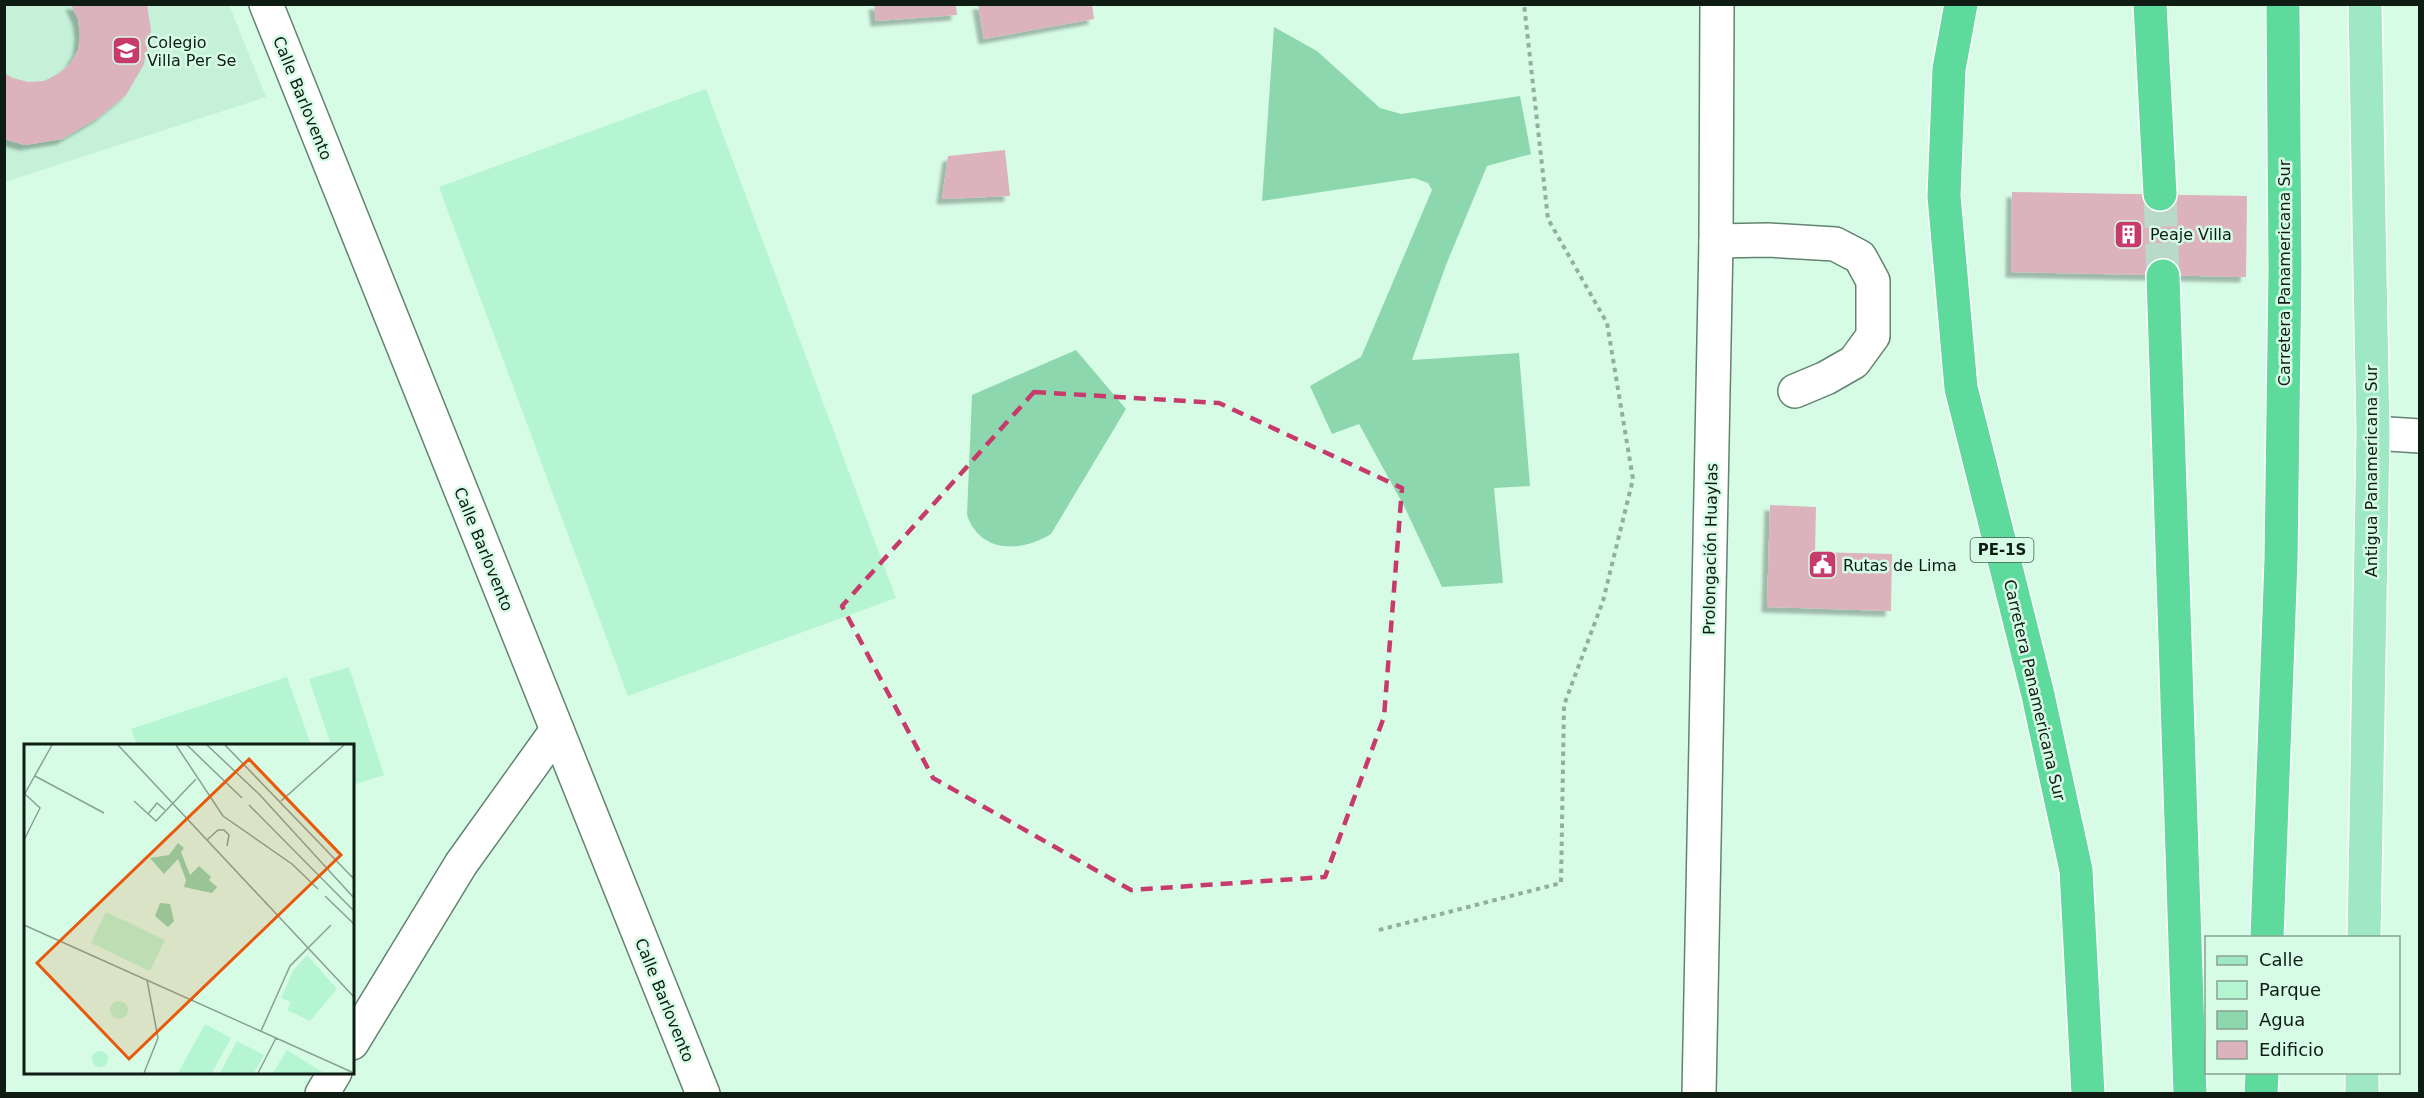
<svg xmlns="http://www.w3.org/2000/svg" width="2424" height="1098" viewBox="0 0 2424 1098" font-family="'DejaVu Sans',sans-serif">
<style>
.built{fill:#c4f1d7}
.green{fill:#b6f5d1}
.water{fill:#8dd7ae}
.building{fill:#dcb3bc;filter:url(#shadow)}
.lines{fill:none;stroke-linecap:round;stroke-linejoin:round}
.highway-tunnel{stroke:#b9dac6;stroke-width:33;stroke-dasharray:33 16;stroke-linecap:butt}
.minor-casing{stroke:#628370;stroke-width:36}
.major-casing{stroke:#fff;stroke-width:36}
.highway-casing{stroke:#fff;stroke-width:36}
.path{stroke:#92af9e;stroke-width:4;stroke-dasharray:4.5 4.5;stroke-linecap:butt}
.minor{stroke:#fff;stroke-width:33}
.major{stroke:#9ee9c4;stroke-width:33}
.highway{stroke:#5eda9d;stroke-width:33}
.marked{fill:none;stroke:#c73a6c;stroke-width:4.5;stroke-dasharray:12 8;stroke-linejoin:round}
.labels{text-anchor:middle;stroke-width:5;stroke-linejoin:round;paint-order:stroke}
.shield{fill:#d7fce6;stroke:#4a5f53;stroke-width:1.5}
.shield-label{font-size:15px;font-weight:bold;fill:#0e1c14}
.poi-label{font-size:16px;fill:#0e1c14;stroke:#d7fce6;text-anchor:start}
.street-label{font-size:16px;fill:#0e1c14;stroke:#d7fce6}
.inset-road{fill:none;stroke:#87a292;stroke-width:1.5}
.view{fill:#e8590c;fill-opacity:0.15;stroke:#e8590c;stroke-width:3}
.inset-edge{fill:none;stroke:#0e1c14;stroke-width:3}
</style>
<defs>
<filter id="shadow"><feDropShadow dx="-5.5" dy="5.5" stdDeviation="1.5" flood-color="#0004"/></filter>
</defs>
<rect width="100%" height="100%" fill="#d7fce6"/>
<!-- built -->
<path class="built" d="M 4,5 L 229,5 L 266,97 L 5,182 Z"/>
<!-- green -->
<g class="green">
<path d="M 706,89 L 896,598 L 628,696 L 439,187 Z"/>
<path d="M 349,667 L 384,775 L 353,785 L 352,746 L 331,745 L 309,679 Z"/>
<path d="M 287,677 L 311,745 L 137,745 L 131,729 Z"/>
</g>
<!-- water -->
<g class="water">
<path d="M 1274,27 L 1317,51 L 1380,108 L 1401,114 L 1520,96 L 1531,154 L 1487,166 L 1446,265 L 1412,360 L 1519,353 L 1530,486 L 1494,488 L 1503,583 L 1442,587 L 1405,508 L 1359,424 L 1332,434 L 1310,386 L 1361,357 L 1432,190 L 1428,183 L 1414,178 L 1262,201 Z"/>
<path d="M 1076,350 L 1126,409 L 1051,534 C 1020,553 980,553 967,515 L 972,395 Z"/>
</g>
<!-- building -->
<g class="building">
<path d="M 71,4 L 147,4 L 151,30 L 144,64 L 126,95 L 99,117 L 62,139 L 25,145 L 4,139 L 4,73 L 13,78 L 28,82 L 44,81 L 58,74 L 70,64 L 78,50 L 80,34 L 78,19 Z"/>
<path d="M 874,4 L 956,4 L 957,15 L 876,21 Z"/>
<path d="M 978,4 L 1092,4 L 1094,19 L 984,39 Z"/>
<path d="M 1005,150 L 1010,196 L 942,199 L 948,156 Z"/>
<path d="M 2012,192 L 2247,196 L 2246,277 L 2011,272 Z"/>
<path d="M 1770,505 L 1816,507 L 1815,552 L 1892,554 L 1891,611 L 1767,607 Z"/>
</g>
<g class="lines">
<!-- highway-tunnel -->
<path class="highway-tunnel" d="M 2160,194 L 2163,276"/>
<defs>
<g id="minor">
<path d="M 266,4 L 703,1094"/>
<path d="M 1716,241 L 1768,240 L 1835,244 L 1860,257 L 1873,281 L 1873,336 L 1854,362 L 1826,378 L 1795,391"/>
<path d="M 2373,433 L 2420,436"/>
<path d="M 352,1043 L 461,864 L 557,730"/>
<path d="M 322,1094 L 335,1072"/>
<path d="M 1699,1094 L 1716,241 L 1717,4"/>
</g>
<g id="major">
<path d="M 2364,938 L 2373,433 L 2365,4"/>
<path d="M 2362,1094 L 2362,1072"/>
</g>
<g id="highway">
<path d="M 1961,4 L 1949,69 L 1944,196 L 1961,388 L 2038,695 L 2076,870 L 2088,1094"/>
<path d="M 2150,4 L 2160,194"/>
<path d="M 2163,276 L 2190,1094"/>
<path d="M 2267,938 L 2281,560 L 2285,270 L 2283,4"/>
<path d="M 2261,1094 L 2262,1072"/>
</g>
</defs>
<!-- minor casing -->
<use href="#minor" class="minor-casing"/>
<!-- major casing -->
<use href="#major" class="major-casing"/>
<!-- highway casing -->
<use href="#highway" class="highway-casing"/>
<!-- path -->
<path class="path" d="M 1379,930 L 1561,883 L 1564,705 L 1603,601 L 1633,479 L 1607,323 L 1548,219 L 1524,4"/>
<!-- minor -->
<use href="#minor" class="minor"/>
<!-- major -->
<use href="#major" class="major"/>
<!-- highway -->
<use href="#highway" class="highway"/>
</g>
<!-- marked area -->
<path class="marked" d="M 1034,392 L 1219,403 L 1402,488 L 1384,717 L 1325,877 L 1131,890 L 933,778 L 842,606 Z"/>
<!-- icons -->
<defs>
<symbol id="school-square" viewBox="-11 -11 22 22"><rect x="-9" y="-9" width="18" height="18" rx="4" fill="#c73a6c" stroke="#d7fce6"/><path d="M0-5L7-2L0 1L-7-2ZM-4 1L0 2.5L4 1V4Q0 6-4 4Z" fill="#fff"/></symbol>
<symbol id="building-square" viewBox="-11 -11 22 22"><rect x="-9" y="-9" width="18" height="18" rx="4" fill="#c73a6c" stroke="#d7fce6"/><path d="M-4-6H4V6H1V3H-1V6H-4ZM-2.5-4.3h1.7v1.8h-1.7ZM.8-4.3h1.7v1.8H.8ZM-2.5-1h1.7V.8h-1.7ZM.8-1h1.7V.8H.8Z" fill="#fff"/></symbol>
<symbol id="civic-square" viewBox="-11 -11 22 22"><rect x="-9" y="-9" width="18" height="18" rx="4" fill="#c73a6c" stroke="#d7fce6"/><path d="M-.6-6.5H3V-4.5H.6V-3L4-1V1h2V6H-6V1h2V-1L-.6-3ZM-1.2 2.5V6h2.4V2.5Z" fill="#fff"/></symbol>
</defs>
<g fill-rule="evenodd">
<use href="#school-square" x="110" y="34" width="33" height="33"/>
<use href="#building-square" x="2112" y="218" width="33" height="33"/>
<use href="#civic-square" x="1806" y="548" width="33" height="33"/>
</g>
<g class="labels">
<!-- shield labels -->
<rect class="shield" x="1970.5" y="538" width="63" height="24" rx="4.5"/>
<g class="shield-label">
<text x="2002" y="555">PE-1S</text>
</g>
<!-- poi labels -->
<g class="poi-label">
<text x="147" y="48">Colegio<tspan x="147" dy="18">Villa Per Se</tspan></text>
<text x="2150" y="240">Peaje Villa</text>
<text x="1843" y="571">Rutas de Lima</text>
</g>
<!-- street labels -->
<g class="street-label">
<text transform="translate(303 98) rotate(68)" y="6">Calle Barlovento</text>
<text transform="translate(2284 273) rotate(-90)" y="6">Carretera Panamericana Sur</text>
<text transform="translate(2371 471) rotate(-90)" y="6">Antigua Panamericana Sur</text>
<text transform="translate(484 549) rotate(68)" y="6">Calle Barlovento</text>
<text transform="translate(1710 549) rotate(-89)" y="6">Prolongación Huaylas</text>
<text transform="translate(2035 690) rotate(77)" y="6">Carretera Panamericana Sur</text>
<text transform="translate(665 1000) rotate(68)" y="6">Calle Barlovento</text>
</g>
</g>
<!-- overview -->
<g transform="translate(24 744)">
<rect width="330" height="330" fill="#d7fce6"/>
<path d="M 82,168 L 141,196 L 126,227 L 67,199 ZM 283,211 L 313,245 L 286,277 L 263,266 L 267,258 L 257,254 L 269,227 ZM86 266a9 9 0 1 1 18 0a9 9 0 1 1-18 0ZM 181,280 L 207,294 L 188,329 L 154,329 ZM 213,297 L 240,311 L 230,329 L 196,329 ZM 263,306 L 300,329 L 249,329 ZM68 315a8 8 0 1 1 16 0a8 8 0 1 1-16 0Z" fill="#b6f5d1"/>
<path d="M 154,99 L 160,104 L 157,108 L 166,131 L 175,122 L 187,133 L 185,136 L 193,143 L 188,149 L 160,143 L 162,136 L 154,115 L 140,130 L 126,114 L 145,111 ZM 136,159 L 146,160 L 150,177 L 144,183 L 131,172 Z" fill="#8dd7ae"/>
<path class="inset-road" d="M 94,1 L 330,253M 152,1 L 199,72 L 268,120 L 294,145M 163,1 L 218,54M 183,1 L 235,50 L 330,154M 201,1 L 330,135M 11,32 L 80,69M 0,51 L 28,1M 110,57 L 132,77 L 172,35M 257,57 L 320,1M 225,61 L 330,167M 124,70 L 133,59 L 141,66M 0,96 L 16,64 L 1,50M 183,96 L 194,86 L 200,86 L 205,91 L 203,102M 301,152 L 330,180M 0,181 L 330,329M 237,287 L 266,222 L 307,181M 120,329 L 134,294 L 123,236M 234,329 L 252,294"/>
<path class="view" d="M 225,15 L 317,111 L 105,315 L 13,219 Z"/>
<rect width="330" height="330" class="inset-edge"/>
</g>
<!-- border -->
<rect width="2424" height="1098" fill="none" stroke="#0e1c14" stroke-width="12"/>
<!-- legend -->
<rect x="2205" y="936" width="195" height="138" fill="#d7fce6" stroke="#87a292" stroke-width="1.5"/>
<rect x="2217" y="956" width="30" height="9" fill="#9ee9c4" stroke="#87a292" stroke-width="1.5"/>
<text x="2259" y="966" font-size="18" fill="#0e1c14">Calle</text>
<rect x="2217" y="981" width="30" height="18" fill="#b6f5d1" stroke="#87a292" stroke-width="1.5"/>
<text x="2259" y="996" font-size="18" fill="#0e1c14">Parque</text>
<rect x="2217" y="1011" width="30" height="18" fill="#8dd7ae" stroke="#87a292" stroke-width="1.5"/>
<text x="2259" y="1026" font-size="18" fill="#0e1c14">Agua</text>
<rect x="2217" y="1041" width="30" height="18" fill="#dcb3bc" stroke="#87a292" stroke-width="1.5"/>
<text x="2259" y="1056" font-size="18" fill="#0e1c14">Edificio</text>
</svg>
